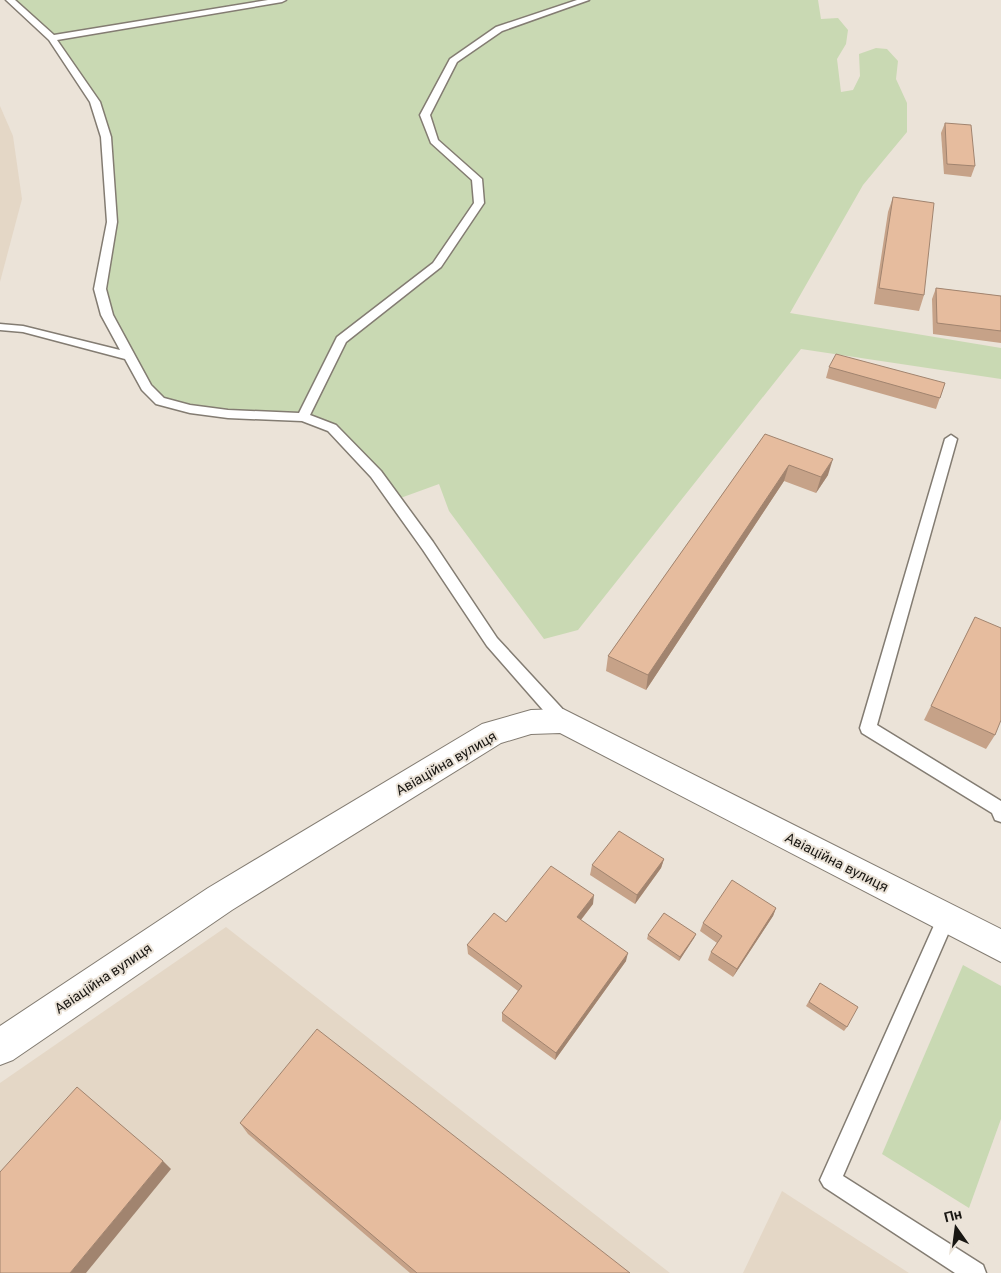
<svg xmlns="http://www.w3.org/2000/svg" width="1001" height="1273" viewBox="0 0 1001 1273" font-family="Roboto,sans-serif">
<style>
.built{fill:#e4d7c6}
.green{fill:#c9d9b3}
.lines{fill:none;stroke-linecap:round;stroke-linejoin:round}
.lane-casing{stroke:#837c72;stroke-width:3}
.secondary-casing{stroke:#837c72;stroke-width:2}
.lane{fill:#fff;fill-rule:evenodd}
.secondary{fill:#fff;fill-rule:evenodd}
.wall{fill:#c6a288}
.shaded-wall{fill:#a1846f}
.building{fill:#e6bc9e;stroke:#a1846f}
.labels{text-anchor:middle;stroke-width:4;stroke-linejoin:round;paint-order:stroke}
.street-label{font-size:14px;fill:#191713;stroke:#ebe3d8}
</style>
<rect width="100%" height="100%" fill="#ebe3d8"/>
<!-- built -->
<g class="built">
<path d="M 0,106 L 13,136 L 22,199 L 0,282 Z"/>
<path d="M 226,927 L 670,1273 L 0,1273 L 0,1083 Z"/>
<path d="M 782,1191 L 909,1273 L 743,1273 Z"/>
</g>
<!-- green -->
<g class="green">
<path d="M 10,0 L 818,0 L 821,19 L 838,18 L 848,30 L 846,44 L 837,59 L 841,92 L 853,90 L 860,76 L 859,54 L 876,48 L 887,49 L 898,61 L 896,79 L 907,103 L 907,132 L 863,185 L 790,313 L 1001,348 L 1001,379 L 801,349 L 578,630 L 544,639 L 449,511 L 439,484 L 395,500 L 332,428 L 303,417 L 267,416 L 160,401 L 146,387 L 100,289 L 106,261 L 110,182 L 95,102 L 52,38 Z"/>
<path d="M 963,965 L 1001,986 L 1001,1119 L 969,1208 L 882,1154 Z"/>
</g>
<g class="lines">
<defs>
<g id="lane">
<path d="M 6,0 L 15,0 L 54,35 L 268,0 L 286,0 L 282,2 L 57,40 L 100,102 L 111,137 L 117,222 L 106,289 L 113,315 L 151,385 L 164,398 L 190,405 L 228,410 L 299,413 L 337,337 L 433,263 L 474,203 L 472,180 L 431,143 L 420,115 L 450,59 L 496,27 L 577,0 L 589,0 L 502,31 L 457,62 L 430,115 L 438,140 L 482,179 L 484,203 L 441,267 L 346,342 L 310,415 L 336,425 L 381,471 L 433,542 L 497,638 L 569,716 L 571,721 L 569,726 L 563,728 L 557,726 L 487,646 L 423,550 L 371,477 L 328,431 L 302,421 L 228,418 L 190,413 L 156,404 L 142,390 L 125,359 L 23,332 L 0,330 L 0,324 L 23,326 L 120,350 L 101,315 L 94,289 L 107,222 L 101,137 L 90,102 L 49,40 Z"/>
<path d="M 951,435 L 957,439 L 877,725 L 1001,801 L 1001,822 L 995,820 L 992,813 L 862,733 L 860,728 L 945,439 Z"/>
<path d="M 946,909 L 952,912 L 955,918 L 843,1176 L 983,1265 L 986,1273 L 955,1273 L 824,1187 L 820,1180 L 940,912 Z"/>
</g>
<path id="secondary" d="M 563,709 L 1001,929 L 1001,962 L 560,733 L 531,734 L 501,743 L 232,910 L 13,1060 L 0,1065 L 0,1026 L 208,888 L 482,724 L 531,710 Z"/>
</defs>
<!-- lane casing -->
<use href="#lane" class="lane-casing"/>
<!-- secondary casing -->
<use href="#secondary" class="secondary-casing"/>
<!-- lane -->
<use href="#lane" class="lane"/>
<!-- secondary -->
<use href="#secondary" class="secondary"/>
</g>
<!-- wall -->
<g class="wall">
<path d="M 945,123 L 975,166 L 971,177 L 944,174 L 941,133 Z"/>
<path d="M 893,197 L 924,295 L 919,311 L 874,304 L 888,212 Z"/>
<path d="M 936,288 L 1001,296 L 1001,343 L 933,334 L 932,299 Z"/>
<path d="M 829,367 L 945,383 L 936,409 L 826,378 Z"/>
<path d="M 765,434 L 828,475 L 816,493 L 784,481 L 646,690 L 606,671 L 608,656 Z"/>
<path d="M 975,617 L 995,735 L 986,749 L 924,720 Z"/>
<path d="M 664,859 L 661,868 L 635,904 L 590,875 L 592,865 Z"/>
<path d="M 593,904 L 581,920 L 626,961 L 555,1060 L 502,1021 L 502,1013 L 518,991 L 468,954 L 467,945 Z"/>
<path d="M 776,908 L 773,916 L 733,977 L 708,960 L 711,952 L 717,943 L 700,931 L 703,923 Z"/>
<path d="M 696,934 L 694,938 L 679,961 L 647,939 L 648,935 Z"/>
<path d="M 820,983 L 847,1027 L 844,1031 L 806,1006 Z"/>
<path d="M 240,1123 L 630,1273 L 410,1273 L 248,1134 Z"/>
</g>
<!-- shaded-wall -->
<g class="shaded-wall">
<path d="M 833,459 L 828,475 L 816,493 L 821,477 Z"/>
<path d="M 789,465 L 784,481 L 646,690 L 648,675 Z"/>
<path d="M 664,859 L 661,868 L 635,904 L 637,895 Z"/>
<path d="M 594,895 L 593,904 L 576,926 L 577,917 Z"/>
<path d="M 776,908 L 773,916 L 733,977 L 737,969 Z"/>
<path d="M 696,934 L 694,938 L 679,961 L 680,957 Z"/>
<path d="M 628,953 L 626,961 L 555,1060 L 556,1053 Z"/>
<path d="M 163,1161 L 171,1169 L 86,1273 L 70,1273 Z"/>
</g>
<!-- building -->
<g class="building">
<path d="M 945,123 L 971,125 L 975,166 L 947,164 Z"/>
<path d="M 893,197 L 934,203 L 924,295 L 879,288 Z"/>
<path d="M 936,288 L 1001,296 L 1001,331 L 937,323 Z"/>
<path d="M 836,354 L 945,383 L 940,398 L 829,367 Z"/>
<path d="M 765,434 L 833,459 L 821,477 L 789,465 L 648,675 L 608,656 Z"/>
<path d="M 975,617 L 1001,628 L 1001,720 L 995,735 L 931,706 Z"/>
<path d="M 619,831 L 664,859 L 637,895 L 592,865 Z"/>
<path d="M 551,866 L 594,895 L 577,917 L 628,953 L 556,1053 L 502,1013 L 522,986 L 467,945 L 494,913 L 506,922 Z"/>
<path d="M 732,880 L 776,908 L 737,969 L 711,952 L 722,936 L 703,923 Z"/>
<path d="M 664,913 L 696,934 L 680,957 L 648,935 Z"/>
<path d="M 820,983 L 858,1007 L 847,1027 L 809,1002 Z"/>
<path d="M 317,1029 L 630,1273 L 417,1273 L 240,1123 Z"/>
<path d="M 77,1087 L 163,1161 L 70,1273 L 0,1273 L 0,1172 Z"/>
</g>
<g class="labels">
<!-- street labels -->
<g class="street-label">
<text transform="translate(446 763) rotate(-30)" y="5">Авіаційна вулиця</text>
<text transform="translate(837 862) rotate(27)" y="5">Авіаційна вулиця</text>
<text transform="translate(103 978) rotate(-34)" y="5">Авіаційна вулиця</text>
</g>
</g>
<!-- north arrow -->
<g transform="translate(956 1228) rotate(346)" stroke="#ebe3d8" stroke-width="4" paint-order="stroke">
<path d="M0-4L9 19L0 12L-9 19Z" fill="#191713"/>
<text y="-8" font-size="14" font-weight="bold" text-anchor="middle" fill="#191713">Пн</text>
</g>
</svg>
